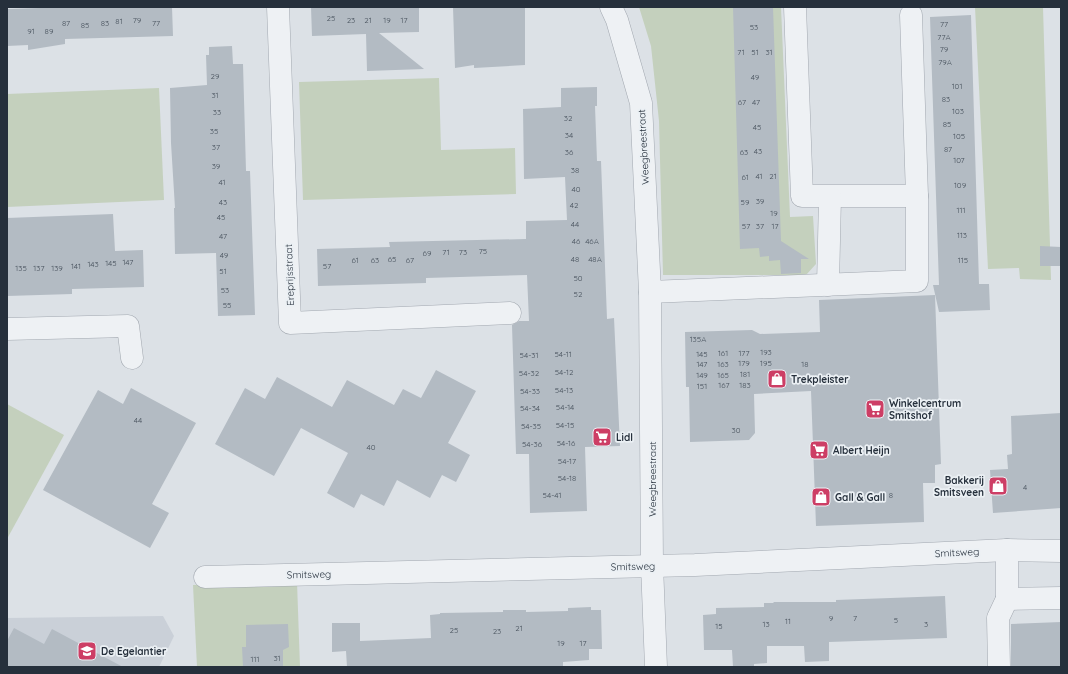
<svg xmlns="http://www.w3.org/2000/svg" width="1068" height="674" viewBox="0 0 1068 674" font-family="Quicksand,sans-serif">
<style>
.built{fill:#cad0d8}
.green{fill:#c4d0bd}
.building{fill:#b3bbc3}
.lines{fill:none;stroke-linecap:round;stroke-linejoin:round}
.minor-casing{stroke:#a2a8b0;stroke-width:23}
.minor{stroke:#eef1f4;stroke-width:22}
.labels{text-anchor:middle;stroke-width:3.5;stroke-linejoin:round;paint-order:stroke}
.number-label{font-size:8px;fill:#49535e}
.street-label{font-size:10px;fill:#26303c;stroke:#ebf0f4}
.poi-label{font-size:10px;font-weight:bold;fill:#26303c;stroke:#ebf0f4;text-anchor:start}
</style>
<rect width="100%" height="100%" fill="#dce1e6"/>
<!-- built -->
<path class="built" d="M 163,616 L 174,636 L 159,667 L 7,667 L 7,618 Z"/>
<!-- green -->
<g class="green">
<path d="M 639,7 L 781,7 L 790,217 L 813,216 L 816,264 L 806,275 L 663,275 L 659,121 L 651,46 Z"/>
<path d="M 975,7 L 1043,7 L 1051,280 L 1020,279 L 1019,268 L 988,269 Z"/>
<path d="M 439,78 L 441,150 L 515,148 L 516,194 L 303,200 L 299,82 Z"/>
<path d="M 159,88 L 164,200 L 7,207 L 7,94 Z"/>
<path d="M 7,404 L 64,435 L 7,539 Z"/>
<path d="M 297,582 L 300,667 L 197,667 L 193,585 Z"/>
</g>
<!-- building -->
<g class="building">
<path d="M 71,7 L 172,7 L 173,36 L 65,39 L 65,44 L 28,50 L 28,45 L 7,46 L 7,9 Z"/>
<path d="M 311,7 L 419,7 L 419,32 L 379,33 L 424,69 L 367,71 L 366,34 L 312,36 Z"/>
<path d="M 453,7 L 525,7 L 525,65 L 474,68 L 474,65 L 455,68 Z"/>
<path d="M 733,7 L 773,7 L 781,241 L 809,259 L 801,259 L 801,273 L 781,274 L 780,260 L 769,261 L 769,256 L 760,257 L 759,248 L 740,249 Z"/>
<path d="M 971,15 L 979,284 L 989,284 L 990,310 L 939,312 L 933,285 L 939,285 L 930,17 Z"/>
<path d="M 232,46 L 233,64 L 243,64 L 246,171 L 250,171 L 255,315 L 218,316 L 216,253 L 175,254 L 174,208 L 175,208 L 171,143 L 170,88 L 207,85 L 206,55 L 209,55 L 209,47 Z"/>
<path d="M 597,87 L 597,106 L 595,106 L 597,161 L 601,161 L 607,319 L 614,318 L 620,446 L 585,447 L 587,511 L 530,513 L 529,454 L 516,454 L 512,325 L 519,321 L 529,321 L 527,275 L 426,278 L 426,283 L 318,286 L 317,249 L 390,247 L 389,242 L 526,239 L 526,221 L 567,220 L 565,177 L 524,179 L 523,109 L 561,107 L 561,88 Z"/>
<path d="M 113,214 L 115,251 L 143,250 L 144,287 L 72,289 L 72,294 L 7,296 L 7,218 Z"/>
<path d="M 1040,246 L 1061,247 L 1061,266 L 1040,266 Z"/>
<path d="M 935,295 L 941,464 L 935,465 L 935,483 L 923,483 L 924,522 L 816,526 L 811,391 L 754,394 L 755,433 L 749,440 L 690,442 L 689,387 L 686,387 L 685,332 L 752,330 L 760,334 L 820,332 L 819,300 Z"/>
<path d="M 436,370 L 476,391 L 448,443 L 470,455 L 456,482 L 442,475 L 430,498 L 397,480 L 384,506 L 361,494 L 354,508 L 327,493 L 348,453 L 301,428 L 274,476 L 215,444 L 245,388 L 265,399 L 277,377 L 332,407 L 347,380 L 394,405 L 403,389 L 421,398 Z"/>
<path d="M 131,388 L 196,423 L 152,504 L 169,513 L 150,548 L 43,490 L 98,390 L 123,404 Z"/>
<path d="M 1061,413 L 1061,508 L 993,513 L 990,470 L 1008,469 L 1007,455 L 1012,454 L 1011,416 Z"/>
<path d="M 945,596 L 947,638 L 829,642 L 829,661 L 805,662 L 804,646 L 767,646 L 767,663 L 754,664 L 754,667 L 733,667 L 732,650 L 704,650 L 703,615 L 716,614 L 716,608 L 764,607 L 764,603 L 774,603 L 773,602 L 836,602 L 836,600 Z"/>
<path d="M 591,607 L 591,610 L 601,610 L 602,649 L 589,649 L 589,660 L 563,662 L 563,667 L 347,667 L 346,651 L 332,652 L 332,623 L 360,623 L 360,641 L 431,638 L 430,615 L 440,614 L 440,613 L 503,612 L 503,610 L 526,610 L 526,612 L 568,611 L 568,608 Z"/>
<path d="M 1061,622 L 1061,667 L 1011,667 L 1011,624 Z"/>
<path d="M 288,624 L 289,647 L 283,650 L 283,667 L 243,667 L 242,647 L 246,647 L 246,625 Z"/>
<path d="M 14,628 L 44,644 L 52,629 L 123,667 L 7,667 L 7,641 Z"/>
</g>
<g class="lines">
<defs>
<g id="minor">
<path d="M 278,7 L 290,323 L 510,313"/>
<path d="M 611,7 L 617,20 L 641,103 L 650,292 L 652,565 L 656,667"/>
<path d="M 795,7 L 802,196 L 917,196"/>
<path d="M 828,285 L 830,197"/>
<path d="M 650,292 L 917,281 L 917,196 L 911,15"/>
<path d="M 7,329 L 128,326 L 132,358"/>
<path d="M 1007,550 L 1007,599 L 1061,598"/>
<path d="M 205,577 L 695,565 L 1007,550 L 1061,551"/>
<path d="M 999,667 L 998,618 L 1007,599"/>
</g>
</defs>
<!-- minor casing -->
<use href="#minor" class="minor-casing"/>
<!-- minor -->
<use href="#minor" class="minor"/>
</g>
<!-- icons -->
<defs>
<symbol id="shop-square" viewBox="-11 -11 22 22"><rect x="-9" y="-9" width="18" height="18" rx="4" fill="#cd3e65" stroke="#ebf0f4"/><path d="M-5-2.5h2.3a2.7 3.5 0 0 1 5.4 0H5L5.5 6h-11ZM-1.5-2.5h3a1.5 2.3 0 0 0-3 0Z" fill="#fff"/></symbol>
<symbol id="supermarket-square" viewBox="-11 -11 22 22"><rect x="-9" y="-9" width="18" height="18" rx="4" fill="#cd3e65" stroke="#ebf0f4"/><path d="M-6-5.5h2.5l.6 2H6L4.5 2H-2.5L-4.4-4H-6ZM-1.5 3.2a1.3 1.3 0 1 0 .1 0ZM3 3.2a1.3 1.3 0 1 0 .1 0Z" fill="#fff"/></symbol>
<symbol id="school-square" viewBox="-11 -11 22 22"><rect x="-9" y="-9" width="18" height="18" rx="4" fill="#cd3e65" stroke="#ebf0f4"/><path d="M0-5L7-2L0 1L-7-2ZM-4 1L0 2.5L4 1V4Q0 6-4 4Z" fill="#fff"/></symbol>
</defs>
<g fill-rule="evenodd">
<use href="#shop-square" x="766" y="368" width="22" height="22"/>
<use href="#supermarket-square" x="864" y="398" width="22" height="22"/>
<use href="#supermarket-square" x="591" y="426" width="22" height="22"/>
<use href="#supermarket-square" x="808" y="439" width="22" height="22"/>
<use href="#shop-square" x="987" y="475" width="22" height="22"/>
<use href="#shop-square" x="810" y="486" width="22" height="22"/>
<use href="#school-square" x="76" y="640" width="22" height="22"/>
</g>
<g class="labels">
<!-- number labels -->
<g class="number-label">
<text x="331" y="21">25</text>
<text x="137" y="23">79</text>
<text x="351" y="23">23</text>
<text x="368" y="23">21</text>
<text x="387" y="23">19</text>
<text x="404" y="23">17</text>
<text x="119" y="24">81</text>
<text x="66" y="26">87</text>
<text x="105" y="26">83</text>
<text x="156" y="26">77</text>
<text x="944" y="27">77</text>
<text x="85" y="28">85</text>
<text x="754" y="30">53</text>
<text x="31" y="34">91</text>
<text x="49" y="34">89</text>
<text x="944" y="40">77A</text>
<text x="944" y="52">79</text>
<text x="741" y="55">71</text>
<text x="755" y="55">51</text>
<text x="769" y="55">31</text>
<text x="945" y="65">79A</text>
<text x="215" y="79">29</text>
<text x="755" y="80">49</text>
<text x="957" y="89">101</text>
<text x="215" y="98">31</text>
<text x="946" y="102">83</text>
<text x="742" y="105">67</text>
<text x="756" y="105">47</text>
<text x="958" y="114">103</text>
<text x="217" y="115">33</text>
<text x="568" y="121">32</text>
<text x="947" y="127">85</text>
<text x="757" y="130">45</text>
<text x="214" y="134">35</text>
<text x="569" y="138">34</text>
<text x="959" y="139">105</text>
<text x="216" y="150">37</text>
<text x="948" y="152">87</text>
<text x="758" y="154">43</text>
<text x="569" y="155">36</text>
<text x="744" y="155">63</text>
<text x="959" y="163">107</text>
<text x="216" y="169">39</text>
<text x="575" y="173">38</text>
<text x="759" y="179">41</text>
<text x="773" y="179">21</text>
<text x="745" y="180">61</text>
<text x="222" y="185">41</text>
<text x="960" y="188">109</text>
<text x="576" y="192">40</text>
<text x="760" y="204">39</text>
<text x="223" y="205">43</text>
<text x="745" y="205">59</text>
<text x="574" y="208">42</text>
<text x="961" y="213">111</text>
<text x="774" y="216">19</text>
<text x="221" y="220">45</text>
<text x="575" y="227">44</text>
<text x="746" y="229">57</text>
<text x="760" y="229">37</text>
<text x="775" y="229">17</text>
<text x="962" y="238">113</text>
<text x="223" y="239">47</text>
<text x="576" y="244">46</text>
<text x="592" y="244">46A</text>
<text x="483" y="254">75</text>
<text x="446" y="255">71</text>
<text x="463" y="255">73</text>
<text x="427" y="256">69</text>
<text x="224" y="258">49</text>
<text x="392" y="262">65</text>
<text x="575" y="262">48</text>
<text x="595" y="262">48A</text>
<text x="355" y="263">61</text>
<text x="375" y="263">63</text>
<text x="410" y="263">67</text>
<text x="963" y="263">115</text>
<text x="128" y="265">147</text>
<text x="111" y="266">145</text>
<text x="93" y="267">143</text>
<text x="76" y="269">141</text>
<text x="327" y="269">57</text>
<text x="21" y="271">135</text>
<text x="39" y="271">137</text>
<text x="57" y="271">139</text>
<text x="223" y="274">51</text>
<text x="578" y="281">50</text>
<text x="225" y="293">53</text>
<text x="578" y="297">52</text>
<text x="227" y="308">55</text>
<text x="698" y="342">135A</text>
<text x="766" y="355">193</text>
<text x="723" y="356">161</text>
<text x="744" y="356">177</text>
<text x="563" y="357">54-11</text>
<text x="702" y="357">145</text>
<text x="529" y="358">54-31</text>
<text x="744" y="366">179</text>
<text x="766" y="366">195</text>
<text x="702" y="367">147</text>
<text x="723" y="367">163</text>
<text x="805" y="367">18</text>
<text x="564" y="375">54-12</text>
<text x="529" y="376">54-32</text>
<text x="745" y="377">181</text>
<text x="702" y="378">149</text>
<text x="723" y="378">165</text>
<text x="724" y="388">167</text>
<text x="745" y="388">183</text>
<text x="702" y="389">151</text>
<text x="564" y="393">54-13</text>
<text x="530" y="394">54-33</text>
<text x="565" y="410">54-14</text>
<text x="530" y="411">54-34</text>
<text x="138" y="423">44</text>
<text x="565" y="428">54-15</text>
<text x="531" y="429">54-35</text>
<text x="736" y="433">30</text>
<text x="566" y="446">54-16</text>
<text x="532" y="447">54-36</text>
<text x="371" y="450">40</text>
<text x="567" y="464">54-17</text>
<text x="567" y="481">54-18</text>
<text x="1025" y="490">4</text>
<text x="552" y="498">54-41</text>
<text x="891" y="498">8</text>
<text x="831" y="621">9</text>
<text x="855" y="621">7</text>
<text x="896" y="623">5</text>
<text x="788" y="624">11</text>
<text x="766" y="627">13</text>
<text x="926" y="627">3</text>
<text x="719" y="629">15</text>
<text x="519" y="631">21</text>
<text x="454" y="633">25</text>
<text x="497" y="634">23</text>
<text x="561" y="646">19</text>
<text x="583" y="646">17</text>
<text x="277" y="661">31</text>
<text x="255" y="662">111</text>
</g>
<!-- street labels -->
<g class="street-label">
<text transform="translate(643 147) rotate(-93)" y="4">Weegbreestraat</text>
<text transform="translate(289 275) rotate(-92)" y="4">Ereprijsstraat</text>
<text transform="translate(652 479) rotate(-90)" y="4">Weegbreestraat</text>
<text transform="translate(957 552) rotate(-3)" y="4">Smitsweg</text>
<text transform="translate(633 566) rotate(-1)" y="4">Smitsweg</text>
<text transform="translate(309 574) rotate(-1)" y="4">Smitsweg</text>
</g>
<!-- poi labels -->
<g class="poi-label">
<text x="791" y="383">Trekpleister</text>
<text x="889" y="407">Winkelcentrum<tspan x="889" dy="12">Smitshof</tspan></text>
<text x="616" y="441">Lidl</text>
<text x="833" y="454">Albert Heijn</text>
<text x="984" y="484" text-anchor="end">Bakkerij<tspan x="984" dy="12">Smitsveen</tspan></text>
<text x="835" y="501">Gall &amp; Gall</text>
<text x="101" y="655">De Egelantier</text>
</g>
</g>
<!-- border -->
<rect width="1068" height="674" fill="none" stroke="#26303c" stroke-width="16"/>
</svg>
